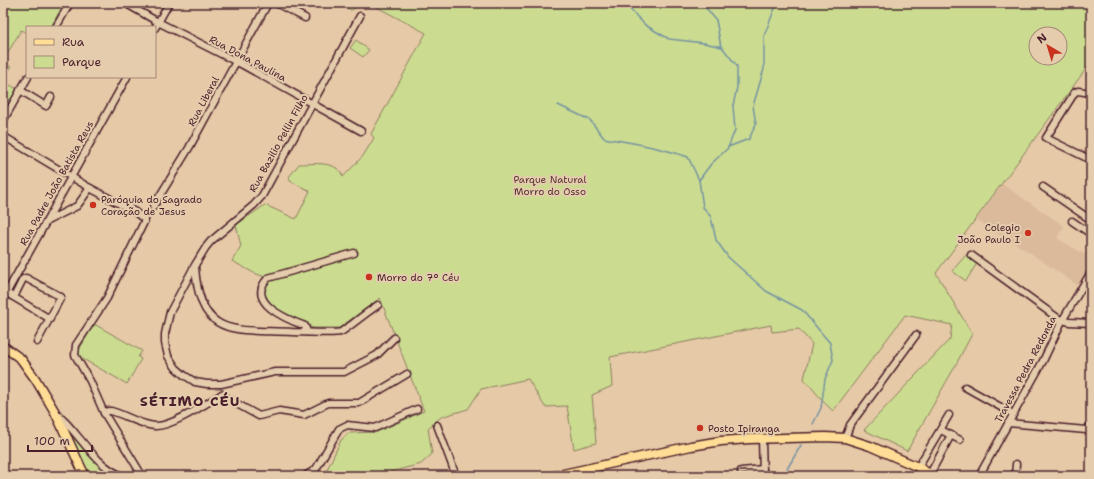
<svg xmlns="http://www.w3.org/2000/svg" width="1094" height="479" viewBox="0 0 1094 479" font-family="'Shantell Sans',sans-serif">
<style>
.built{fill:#dbba9b}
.green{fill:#cbdc90;stroke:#8a7e5e;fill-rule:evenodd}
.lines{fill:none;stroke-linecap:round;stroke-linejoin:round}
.stream{stroke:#7592a2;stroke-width:1.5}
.minor-casing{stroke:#4a1f2b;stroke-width:9}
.major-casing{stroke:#4a1f2b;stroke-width:11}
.minor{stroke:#e4ccac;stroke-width:6}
.major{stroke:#ffdd96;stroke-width:8}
.poi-dot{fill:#c8321e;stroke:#e4ccac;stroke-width:1.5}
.labels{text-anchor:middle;stroke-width:4;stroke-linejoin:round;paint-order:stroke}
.street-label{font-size:10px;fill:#4a1f2b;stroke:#e4ccac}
.park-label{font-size:10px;fill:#573235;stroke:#e4ccac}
.poi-label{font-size:10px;fill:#4a1f2b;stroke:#e4ccac;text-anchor:start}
.district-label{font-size:14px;font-weight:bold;letter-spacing:1px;fill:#4a1f2b;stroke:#e4ccac}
</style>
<rect width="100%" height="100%" fill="#e6c9a7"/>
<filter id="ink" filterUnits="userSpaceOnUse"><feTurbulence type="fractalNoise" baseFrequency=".025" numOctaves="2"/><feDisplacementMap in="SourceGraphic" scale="8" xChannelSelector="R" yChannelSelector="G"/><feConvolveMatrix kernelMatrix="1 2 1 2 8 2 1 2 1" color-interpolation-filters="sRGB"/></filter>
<g filter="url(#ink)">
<!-- built -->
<path class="built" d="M 1002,184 L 1064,226 L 1057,238 L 1091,258 L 1091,267 L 1080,287 L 1026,250 L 989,229 L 977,219 Z"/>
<!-- green -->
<g class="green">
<path d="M 3,3 L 64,3 L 51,27 L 27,27 L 27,33 L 21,30 L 3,61 Z"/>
<path d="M 338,3 L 1091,3 L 1091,62 L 936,273 L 972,334 L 953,370 L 907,451 L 864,430 L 950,339 L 952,325 L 905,315 L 833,411 C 822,402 814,389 804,379 L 812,344 L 799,329 L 772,332 L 771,325 L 610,357 L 612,386 L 592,395 L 596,443 L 574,449 L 567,406 L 545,407 L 528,379 L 481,389 L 468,409 L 441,417 L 428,428 L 432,454 L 421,464 L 390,472 L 386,476 L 321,476 L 326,472 L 341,440 L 349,433 L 377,432 L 424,411 L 380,298 L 339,328 L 313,328 L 298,320 L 286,318 L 265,301 L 262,293 L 268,278 L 254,273 L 232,261 L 241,246 L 236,225 L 265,205 L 296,219 L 310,191 L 290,181 L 289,177 L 299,164 C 313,164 338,160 343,177 L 363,156 L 374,138 L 371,134 L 426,33 L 373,5 L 362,5 L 351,10 ZM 1036,34 L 1060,34 L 1060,58 L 1036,58 Z"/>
<path d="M 356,40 L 369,50 L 363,57 L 350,48 Z"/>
<path d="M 3,62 L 11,67 L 3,81 L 17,89 L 3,113 Z"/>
<path d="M 966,255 L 977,263 L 966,281 L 952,271 Z"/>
<path d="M 94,324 L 142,351 L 138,357 L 141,359 L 127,384 L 76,355 Z"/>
<path d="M 64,423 L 95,462 L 114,476 L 88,476 Z"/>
</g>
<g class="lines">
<!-- stream -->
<g class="stream">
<path d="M 624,3 L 645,25 L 669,39 L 704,43 L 722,47 L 737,66 L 737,87 L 733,106 L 735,130 L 728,148 L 711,164 L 699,180 L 703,207 L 711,217 L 716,240 L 728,257 L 766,291 L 802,310 L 830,343 L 833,360 L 825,379 L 821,408 L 813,424"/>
<path d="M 702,3 L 716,20 L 721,47"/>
<path d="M 558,105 L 590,120 L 604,138 C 632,143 660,147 688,157 L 699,180"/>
<path d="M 728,147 L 749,139 L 756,124 L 753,106 L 764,69 L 764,36 L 777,3"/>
<path d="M 783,476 L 801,445"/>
</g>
<defs>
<g id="minor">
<path d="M 125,3 L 158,22 L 241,64 L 361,131"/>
<path d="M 276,3 L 305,18"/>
<path d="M 360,16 L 262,196 L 254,205 L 211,241 L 206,247 L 195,265 L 170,312 L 165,334 L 165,343 L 168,356 L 176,368 L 184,375 L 195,382 L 207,384 L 221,384 L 275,372 L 344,372 L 377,355 L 394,338"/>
<path d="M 56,27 L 70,3"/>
<path d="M 155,28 L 169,3"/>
<path d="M 20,90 L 46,106 L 51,97"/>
<path d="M 1091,93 L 1078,91 L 1075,92 L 1046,138 L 1091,160"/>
<path d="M 3,121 L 28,77"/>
<path d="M 3,136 L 90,188 L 135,212 L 145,220 L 107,298 L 76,345 L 75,355 L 90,381 L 104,413 L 140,472 L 141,476"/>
<path d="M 1043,187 L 1091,220"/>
<path d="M 153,207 L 189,148 L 268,3"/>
<path d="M 47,221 L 77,206 L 90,188"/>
<path d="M 1072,221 L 1091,234"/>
<path d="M 971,255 L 1059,319 L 1069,322 L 1091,323"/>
<path d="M 195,267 C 200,339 234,329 292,332 C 300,332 335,334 341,332 C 344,330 348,327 351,325 C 360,318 369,311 378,305"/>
<path d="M 10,295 L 50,319"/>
<path d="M 14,297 L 23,279 L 26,278 L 61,297 L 37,342"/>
<path d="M 3,299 L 127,77"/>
<path d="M 307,332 L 305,326 C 286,319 245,302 268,278 L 354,253"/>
<path d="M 965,387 L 1013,414"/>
<path d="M 222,394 L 228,399 L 259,416 L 279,411 L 304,415 L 328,403 L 359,403 L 407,374"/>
<path d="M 56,413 C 79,432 94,466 123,476"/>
<path d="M 104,413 L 108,411 L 111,411 C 126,415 140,425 155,426 C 172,427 207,403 222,394"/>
<path d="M 1008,423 L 1086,430 L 1089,428 L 1091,423"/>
<path d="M 437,425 L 456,476"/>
<path d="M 850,425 L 916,335"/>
<path d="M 943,431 L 960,440"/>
<path d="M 845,438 L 849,428"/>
<path d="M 762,439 L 763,476"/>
<path d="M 918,467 L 949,415"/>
<path d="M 741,471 L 763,469"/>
<path d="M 930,474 L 951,435"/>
<path d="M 305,476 L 316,469 L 339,429 L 347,425 L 375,428 L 417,409"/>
<path d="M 979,476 L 1043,361 L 1062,321 L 1091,272"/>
<path d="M 1015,476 L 1016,464"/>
</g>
<g id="major">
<path d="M 3,346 L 21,359 L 36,380 L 55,412 L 85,476"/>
<path d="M 554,476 L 691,446 L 721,441 L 749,439 L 825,437 L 845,438 L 870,446 L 918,467 L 933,476"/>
</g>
</defs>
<!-- minor casing -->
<use href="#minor" class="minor-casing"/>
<!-- major casing -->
<use href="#major" class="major-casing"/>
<!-- minor -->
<use href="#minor" class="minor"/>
<!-- major -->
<use href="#major" class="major"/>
</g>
</g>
<!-- markers -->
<g class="poi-dot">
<circle cx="93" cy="205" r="4"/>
<circle cx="1028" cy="233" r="4"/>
<circle cx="369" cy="277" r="4"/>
<circle cx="700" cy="428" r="4"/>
</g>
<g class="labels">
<!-- street labels -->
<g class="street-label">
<text transform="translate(248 58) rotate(28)" y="4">Rua Dona Paulina</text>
<text transform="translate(203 101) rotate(-62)" y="4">Rua Liberal</text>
<text transform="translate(278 143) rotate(-61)" y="4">Rua Bazilio Pellin Filho</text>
<text transform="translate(56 183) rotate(-61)" y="4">Rua Padre João Batista Reus</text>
<text transform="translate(1025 369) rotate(-62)" y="4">Travessa Pedra Redonda</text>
</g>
<!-- park labels -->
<g class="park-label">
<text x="550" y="183">Parque Natural<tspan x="550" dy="12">Morro do Osso</tspan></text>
</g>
<!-- poi labels -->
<g class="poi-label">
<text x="101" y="203">Paróquia do Sagrado<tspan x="101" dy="12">Coração de Jesus</tspan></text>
<text x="1020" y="231" text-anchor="end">Colegio<tspan x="1020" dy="12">João Paulo I</tspan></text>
<text x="377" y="281">Morro do 7º Céu</text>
<text x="708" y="432">Posto Ipiranga</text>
</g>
<!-- district labels -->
<g class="district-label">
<text x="190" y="406">SÉTIMO CÉU</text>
</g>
</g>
<!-- margin -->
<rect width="1094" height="479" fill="none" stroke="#e4ccac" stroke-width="16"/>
<rect x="8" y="8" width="1078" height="463" fill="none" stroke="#4a1f2b" stroke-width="1.5" filter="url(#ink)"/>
<!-- legend -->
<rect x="26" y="26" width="130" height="52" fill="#e4ccac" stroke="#a68778"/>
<rect x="34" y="39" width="20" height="6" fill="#ffdd96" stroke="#a68778"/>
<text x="62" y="46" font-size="12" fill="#4a1f2b">Rua</text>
<rect x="34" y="56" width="20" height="12" fill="#cbdc90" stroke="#a68778"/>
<text x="62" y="66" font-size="12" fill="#4a1f2b">Parque</text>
<!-- north arrow -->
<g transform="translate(1048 46) rotate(322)"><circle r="19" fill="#e4ccac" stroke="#a68778"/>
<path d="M0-3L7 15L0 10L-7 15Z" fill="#c8321e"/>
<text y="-6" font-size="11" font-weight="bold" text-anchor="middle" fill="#4a1f2b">N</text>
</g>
<!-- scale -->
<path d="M28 445v6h64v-6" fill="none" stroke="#4a1f2b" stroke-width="2"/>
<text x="34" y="445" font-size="12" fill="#4a1f2b" stroke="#e4ccac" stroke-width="3" paint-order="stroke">100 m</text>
</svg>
